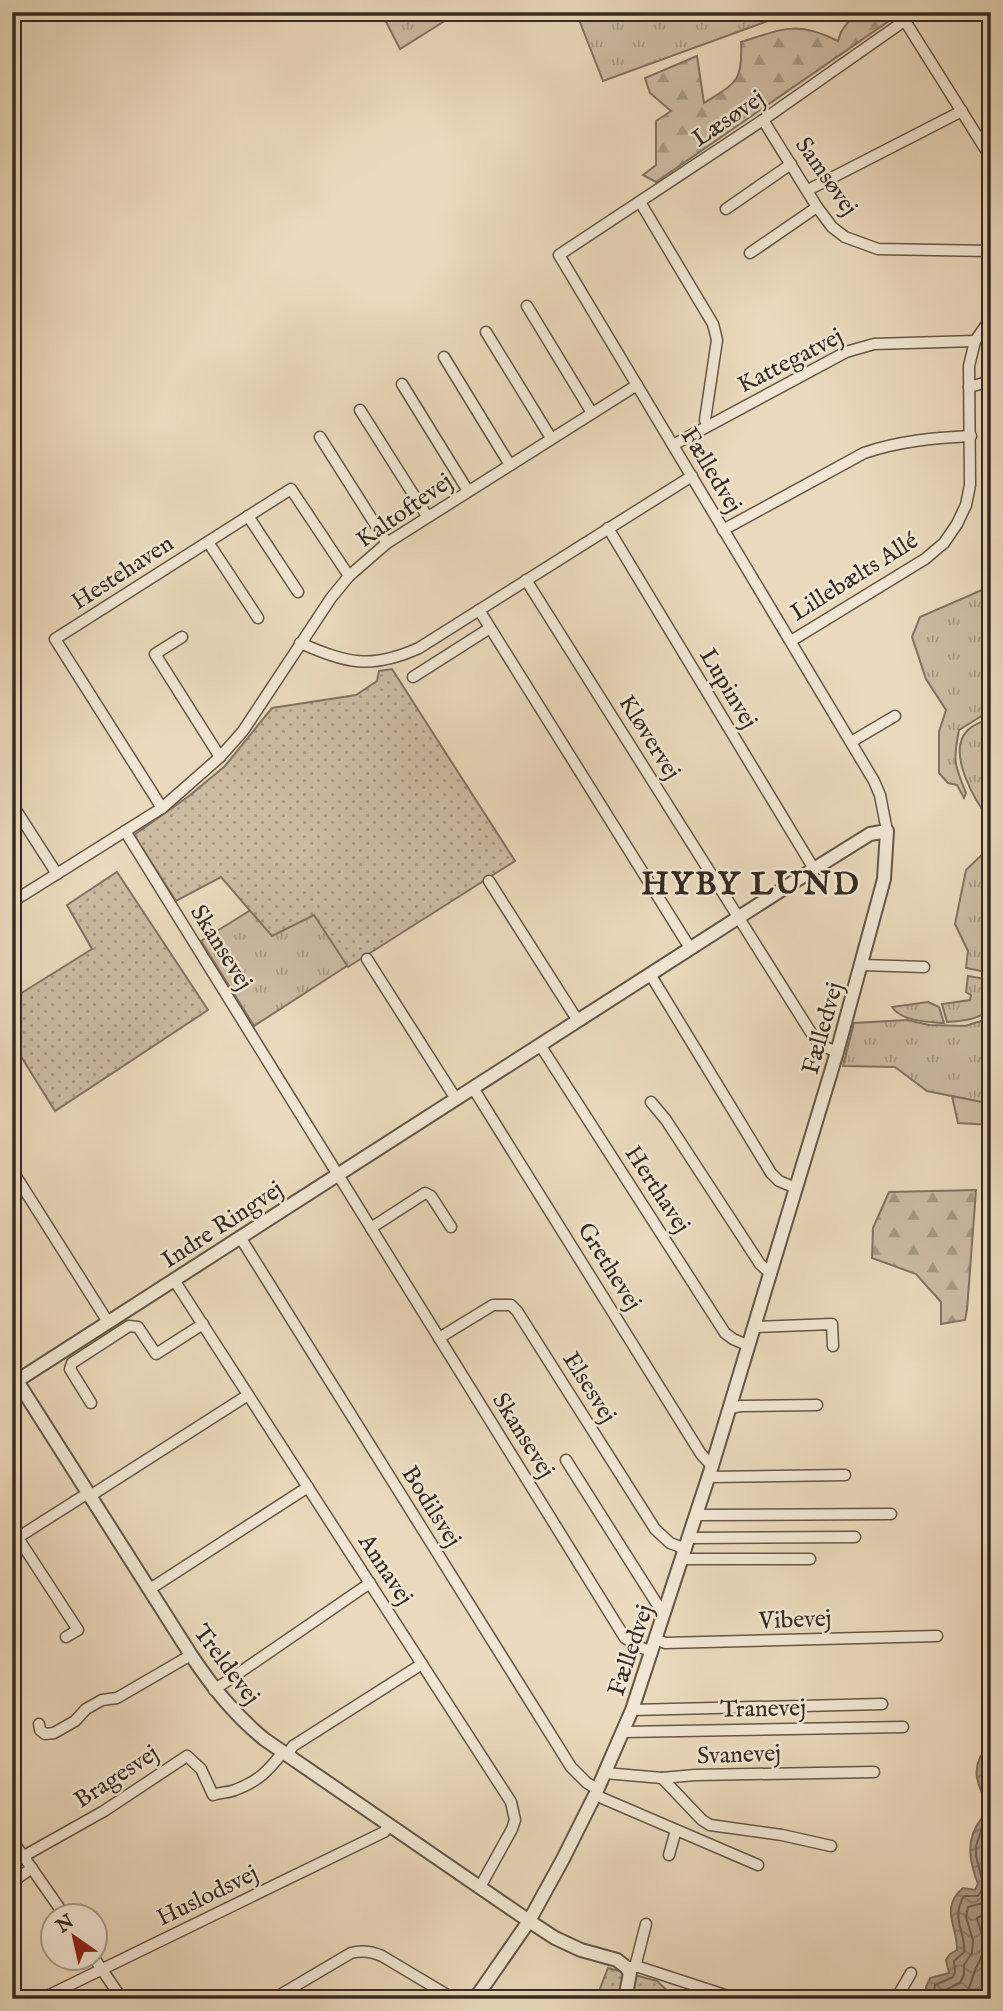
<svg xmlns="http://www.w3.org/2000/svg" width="1003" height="2011" viewBox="0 0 1003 2011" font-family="'IM FELL English',serif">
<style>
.grass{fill:url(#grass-tufts);stroke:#827262;stroke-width:2}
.forest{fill:url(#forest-firs);stroke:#827262;stroke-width:2}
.park{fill:url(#park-dots);stroke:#827262;stroke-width:2}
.water{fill:url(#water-waves);stroke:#7e705e;stroke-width:2}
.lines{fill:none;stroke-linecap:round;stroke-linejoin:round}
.shore{stroke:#726454;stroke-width:2}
.minor-casing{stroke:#645648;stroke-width:13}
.tertiary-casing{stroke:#645648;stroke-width:16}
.minor{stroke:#f1e6d3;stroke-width:10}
.tertiary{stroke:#f1e6d3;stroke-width:12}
.labels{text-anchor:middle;stroke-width:5;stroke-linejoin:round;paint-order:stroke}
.street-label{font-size:24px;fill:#372a21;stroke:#f1e6d3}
.district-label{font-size:32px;font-weight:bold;letter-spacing:2px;fill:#372a21;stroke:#f1e6d3}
</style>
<defs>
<pattern id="grass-tufts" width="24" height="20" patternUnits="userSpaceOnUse" patternTransform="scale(1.75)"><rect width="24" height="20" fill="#ccbba2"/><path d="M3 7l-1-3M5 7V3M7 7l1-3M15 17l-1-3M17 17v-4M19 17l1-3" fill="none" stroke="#a69884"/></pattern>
<pattern id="forest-firs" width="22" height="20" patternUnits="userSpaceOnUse" patternTransform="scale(1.75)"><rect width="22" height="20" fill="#ccbba2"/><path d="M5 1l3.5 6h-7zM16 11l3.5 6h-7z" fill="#a69884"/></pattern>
<pattern id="park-dots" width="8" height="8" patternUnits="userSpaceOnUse" patternTransform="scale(1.75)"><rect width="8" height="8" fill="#ccbba2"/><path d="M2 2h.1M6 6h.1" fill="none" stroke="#a69884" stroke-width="1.8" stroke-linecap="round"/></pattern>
<pattern id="water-waves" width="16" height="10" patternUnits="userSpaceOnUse" patternTransform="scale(1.75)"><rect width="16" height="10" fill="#ad9e87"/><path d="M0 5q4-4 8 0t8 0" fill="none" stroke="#8e816e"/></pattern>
</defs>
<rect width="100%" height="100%" fill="#ead9bc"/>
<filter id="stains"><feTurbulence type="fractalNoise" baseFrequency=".00286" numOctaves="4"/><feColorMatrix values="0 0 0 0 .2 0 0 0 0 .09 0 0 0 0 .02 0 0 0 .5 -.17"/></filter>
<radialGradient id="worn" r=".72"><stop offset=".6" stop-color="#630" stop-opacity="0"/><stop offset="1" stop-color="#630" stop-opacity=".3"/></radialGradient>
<!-- grass -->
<g class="grass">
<path d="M 381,12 L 459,12 L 400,49 Z"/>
<path d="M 576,12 L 776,12 L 776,18 L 603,81 Z"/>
<path d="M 991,586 L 991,710 L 959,730 C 953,760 954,764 966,793 L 964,798 L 957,785 L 948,783 L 939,773 L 939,732 L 946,710 L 926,679 L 912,637 L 920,617 Z"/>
<path d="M 991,717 L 991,821 C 976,803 946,753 967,731 C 973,724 983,722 991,717 Z"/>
<path d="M 991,841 L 991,973 L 966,968 L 968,951 L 955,924 L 966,870 L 989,848 Z"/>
<path d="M 313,900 L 353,962 L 254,1026 L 201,941 L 254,908 Z"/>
<path d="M 968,976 L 991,980 L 991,1009 C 977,1020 964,1021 947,1022 L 942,1004 L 970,1000 L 971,995 L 966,992 Z"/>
<path d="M 928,1002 L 939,1007 L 944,1023 C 927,1022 901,1021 892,1007 Z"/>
<path d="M 991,1014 L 991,1104 L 927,1091 L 895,1067 L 843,1066 L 854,1023 L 907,1020 L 929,1025 L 965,1026 L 981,1021 Z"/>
</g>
<!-- forest -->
<g class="forest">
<path d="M 855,12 L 902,12 L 656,182 L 643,175 L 656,165 L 656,121 L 671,111 L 650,93 L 645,78 L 697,56 L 704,103 C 736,83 743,82 741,42 C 784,29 795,20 838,41 L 841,32 Z"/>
<path d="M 952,1096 L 991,1104 L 991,1125 L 958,1123 Z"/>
<path d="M 976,1190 L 967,1310 L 965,1320 L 941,1324 L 941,1302 L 916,1274 L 872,1258 L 873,1228 L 889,1192 Z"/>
</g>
<!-- park -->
<g class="park">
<path d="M 392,669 L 515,861 L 348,967 L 314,915 L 272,936 L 221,877 L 176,901 L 134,835 L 189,796 L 225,766 L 272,708 L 356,695 L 377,681 L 379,671 Z"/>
<path d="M 117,872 L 208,1010 L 55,1111 L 12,1042 L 12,999 L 92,949 L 67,905 Z"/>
<path d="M 608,1968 L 657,1981 L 676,1999 L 585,1999 L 599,1991 Z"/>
</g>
<!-- water -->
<g class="water">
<path d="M 991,1743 L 991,1810 C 977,1785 967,1766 991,1743 Z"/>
<path d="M 982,1818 L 991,1821 L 991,1999 L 926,1999 L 926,1987 L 930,1978 L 949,1973 L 946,1960 L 950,1954 L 957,1950 C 958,1927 939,1908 963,1888 L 975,1890 L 978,1884 C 969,1860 965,1839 982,1818 Z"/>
</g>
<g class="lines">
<!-- shore -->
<g class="shore">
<path d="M 933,1999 L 935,1985 L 953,1977 L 955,1972 L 954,1961 L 964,1952 C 966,1930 950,1920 964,1896 L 978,1896 L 984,1887 L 976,1856 L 976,1846 L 982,1828 L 991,1827"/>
<path d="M 942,1999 L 943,1991 L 960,1983 L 964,1975 L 964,1965 L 972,1953 L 973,1940 L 966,1917 L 968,1907 L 983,1903 L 991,1894"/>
<path d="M 954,1999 C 974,1991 969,1983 976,1968 C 981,1958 985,1952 983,1940 C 982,1933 979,1926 977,1918 L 991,1911"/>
</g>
<defs>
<g id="minor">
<path d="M 905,21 L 991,158"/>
<path d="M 763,120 L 817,207 L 832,227 L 845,237 L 878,249 L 991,251"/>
<path d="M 808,190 L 962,111"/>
<path d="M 640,202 L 713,324 L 717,340 L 705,420 L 708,426"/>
<path d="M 726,209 L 791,164"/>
<path d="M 750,253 L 817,207"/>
<path d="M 527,306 L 592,413"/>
<path d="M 486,332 L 551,438"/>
<path d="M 444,357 L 510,465"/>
<path d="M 402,384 L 468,491"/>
<path d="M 969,387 L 991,381"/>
<path d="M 360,410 L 427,516"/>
<path d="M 320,437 L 387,543"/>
<path d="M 673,445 L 846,352 L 874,344 L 975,341"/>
<path d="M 248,516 L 298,592"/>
<path d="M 608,528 L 814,869"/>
<path d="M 723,530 L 864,453 C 899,441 933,438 971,436"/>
<path d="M 208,542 L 258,618"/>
<path d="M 526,580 L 815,1039 L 823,1046 L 837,1052"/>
<path d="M 479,610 L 690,948"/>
<path d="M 182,637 L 155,654 L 220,757"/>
<path d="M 791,641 L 925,559 L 944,543 L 957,524 L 966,505 L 970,485 L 969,366 L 975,341 L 991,318"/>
<path d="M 300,643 C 347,663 370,670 419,648 L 692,476"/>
<path d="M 413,677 L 490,628"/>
<path d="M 851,742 L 895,716"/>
<path d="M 12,804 L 57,874"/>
<path d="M 162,808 L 55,639 L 291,489 L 349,576"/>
<path d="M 125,831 L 625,1638 L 635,1645 L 652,1652"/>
<path d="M 887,831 L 880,795 L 874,781 L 559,255 L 763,120 L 917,12"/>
<path d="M 489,881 L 578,1021"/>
<path d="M 12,902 L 162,808 L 220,757 L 243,731 L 331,598 L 349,576 L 387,543 L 637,385"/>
<path d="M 367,959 L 456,1099"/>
<path d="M 862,965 L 924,967"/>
<path d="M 650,974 L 771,1173 L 779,1181 L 796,1188"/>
<path d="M 540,1045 L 725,1333 L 733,1339 L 749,1346"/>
<path d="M 473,1088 L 701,1454 L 712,1466"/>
<path d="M 651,1102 L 666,1120 L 760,1264 L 771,1274"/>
<path d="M 12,1170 L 108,1322"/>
<path d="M 371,1228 L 425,1193 L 431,1196 L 451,1227"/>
<path d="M 240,1237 L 571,1767 L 587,1783 L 597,1789"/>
<path d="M 174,1280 L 511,1802 L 515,1820 L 512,1829 L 480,1887"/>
<path d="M 755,1327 L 832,1324 L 833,1346"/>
<path d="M 439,1338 L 493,1305 L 511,1305 L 517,1311 L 655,1529 L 670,1543 L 686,1549"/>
<path d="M 91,1403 L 70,1369 L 72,1363 L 129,1326 L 138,1327 L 156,1354 L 203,1324"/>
<path d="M 730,1408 L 741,1406 L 817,1405"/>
<path d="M 566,1460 L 664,1615"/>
<path d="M 708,1477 L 845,1475"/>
<path d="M 90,1496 L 248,1395"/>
<path d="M 697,1515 L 891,1514"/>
<path d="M 18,1538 L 78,1630 L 66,1637"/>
<path d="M 689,1538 L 855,1537"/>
<path d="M 14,1540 L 88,1493"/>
<path d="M 683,1559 L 810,1559"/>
<path d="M 150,1589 L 308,1487"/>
<path d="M 656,1639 L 665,1643 L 937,1636"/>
<path d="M 214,1690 L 370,1583"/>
<path d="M 632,1710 L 882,1704"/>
<path d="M 39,1724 L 40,1730 L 45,1734 L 54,1733 L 75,1721 L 86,1709 L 102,1700 L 117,1698 L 191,1655"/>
<path d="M 623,1732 L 903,1727"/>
<path d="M 287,1755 L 293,1746 L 422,1664"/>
<path d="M 605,1773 L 662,1778 L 695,1775 L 874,1772"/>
<path d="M 662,1778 L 702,1820 L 710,1825 L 782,1835 L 831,1846"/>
<path d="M 595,1795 L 758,1865"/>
<path d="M 12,1840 L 65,1916"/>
<path d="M 669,1855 L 676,1830"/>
<path d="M 24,1856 L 104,1811 L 187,1756 L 201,1769 L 213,1795 C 221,1792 228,1793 235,1790 C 259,1781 268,1771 283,1752"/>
<path d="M 12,1882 L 32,1868"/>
<path d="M 94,1958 L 122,1999"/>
<path d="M 626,1967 L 639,1967 L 737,1999"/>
<path d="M 635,1967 L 646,1924"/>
<path d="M 41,1999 L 384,1832 L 389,1826"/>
<path d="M 273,1999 L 351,1953 C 362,1950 371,1951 382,1956 L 454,1999"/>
<path d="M 896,1999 L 911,1973"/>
</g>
<g id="tertiary">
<path d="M 12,1373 L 191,1655 C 213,1688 234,1714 264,1739 L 529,1921 L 555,1938 L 581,1950 L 617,1960 L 626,1967 L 630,1973 L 625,1999"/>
<path d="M 12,1384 L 814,869 L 870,834 L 887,831 L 884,879 L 837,1052 L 712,1466 L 632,1710 L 595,1795 L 563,1859 L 529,1921 L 475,1999"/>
</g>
</defs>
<!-- minor casing -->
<use href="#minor" class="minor-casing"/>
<!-- tertiary casing -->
<use href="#tertiary" class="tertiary-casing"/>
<!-- minor -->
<use href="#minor" class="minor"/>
<!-- tertiary -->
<use href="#tertiary" class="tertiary"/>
</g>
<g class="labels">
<!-- street labels -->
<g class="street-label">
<text transform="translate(728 118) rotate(-34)" y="8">Læsøvej</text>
<text transform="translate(827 176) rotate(55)" y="8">Samsøvej</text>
<text transform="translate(790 360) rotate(-27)" y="8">Kattegatvej</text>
<text transform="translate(712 470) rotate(59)" y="8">Fælledvej</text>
<text transform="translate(404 510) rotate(-35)" y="8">Kaltoftevej</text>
<text transform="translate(122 572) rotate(-33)" y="8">Hestehaven</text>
<text transform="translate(854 576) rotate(-32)" y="8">Lillebælts Allé</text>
<text transform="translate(729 688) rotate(59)" y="8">Lupinvej</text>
<text transform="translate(650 737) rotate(58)" y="8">Kløvervej</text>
<text transform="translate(222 947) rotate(58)" y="8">Skansevej</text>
<text transform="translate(822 1028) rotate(-74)" y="8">Fælledvej</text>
<text transform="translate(658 1189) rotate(57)" y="8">Herthavej</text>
<text transform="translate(222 1224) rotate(-33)" y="8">Indre Ringvej</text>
<text transform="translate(610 1266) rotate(58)" y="8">Grethevej</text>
<text transform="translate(590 1387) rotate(58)" y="8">Elsesvej</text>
<text transform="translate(524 1435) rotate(58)" y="8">Skansevej</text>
<text transform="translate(432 1506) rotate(58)" y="8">Bodilsvej</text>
<text transform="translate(386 1569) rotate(57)" y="8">Annavej</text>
<text transform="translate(795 1619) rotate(-2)" y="8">Vibevej</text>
<text transform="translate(630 1650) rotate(-71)" y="8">Fælledvej</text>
<text transform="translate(227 1664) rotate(53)" y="8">Treldevej</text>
<text transform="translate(763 1708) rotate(-1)" y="8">Tranevej</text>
<text transform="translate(739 1754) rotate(-2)" y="8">Svanevej</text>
<text transform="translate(116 1776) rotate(-33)" y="8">Bragesvej</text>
<text transform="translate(207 1895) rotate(-26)" y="8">Huslodsvej</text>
</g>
<!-- district labels -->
<g class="district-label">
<text x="751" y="894">HYBY LUND</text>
</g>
</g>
<!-- margin -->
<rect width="1003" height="2011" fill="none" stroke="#ead9bc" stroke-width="42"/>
<rect x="14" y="14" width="975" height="1983" fill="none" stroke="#372a21" stroke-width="3.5"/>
<rect x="21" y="21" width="961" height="1969" fill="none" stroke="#372a21" stroke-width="2"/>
<!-- north arrow -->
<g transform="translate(74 1937) rotate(326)"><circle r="33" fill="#f1e6d3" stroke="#a79b8c" stroke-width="2"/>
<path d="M0-5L12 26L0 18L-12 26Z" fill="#8f2418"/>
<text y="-10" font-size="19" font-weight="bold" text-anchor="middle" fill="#372a21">N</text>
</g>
<rect width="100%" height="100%" filter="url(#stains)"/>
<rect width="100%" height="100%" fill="url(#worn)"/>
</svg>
